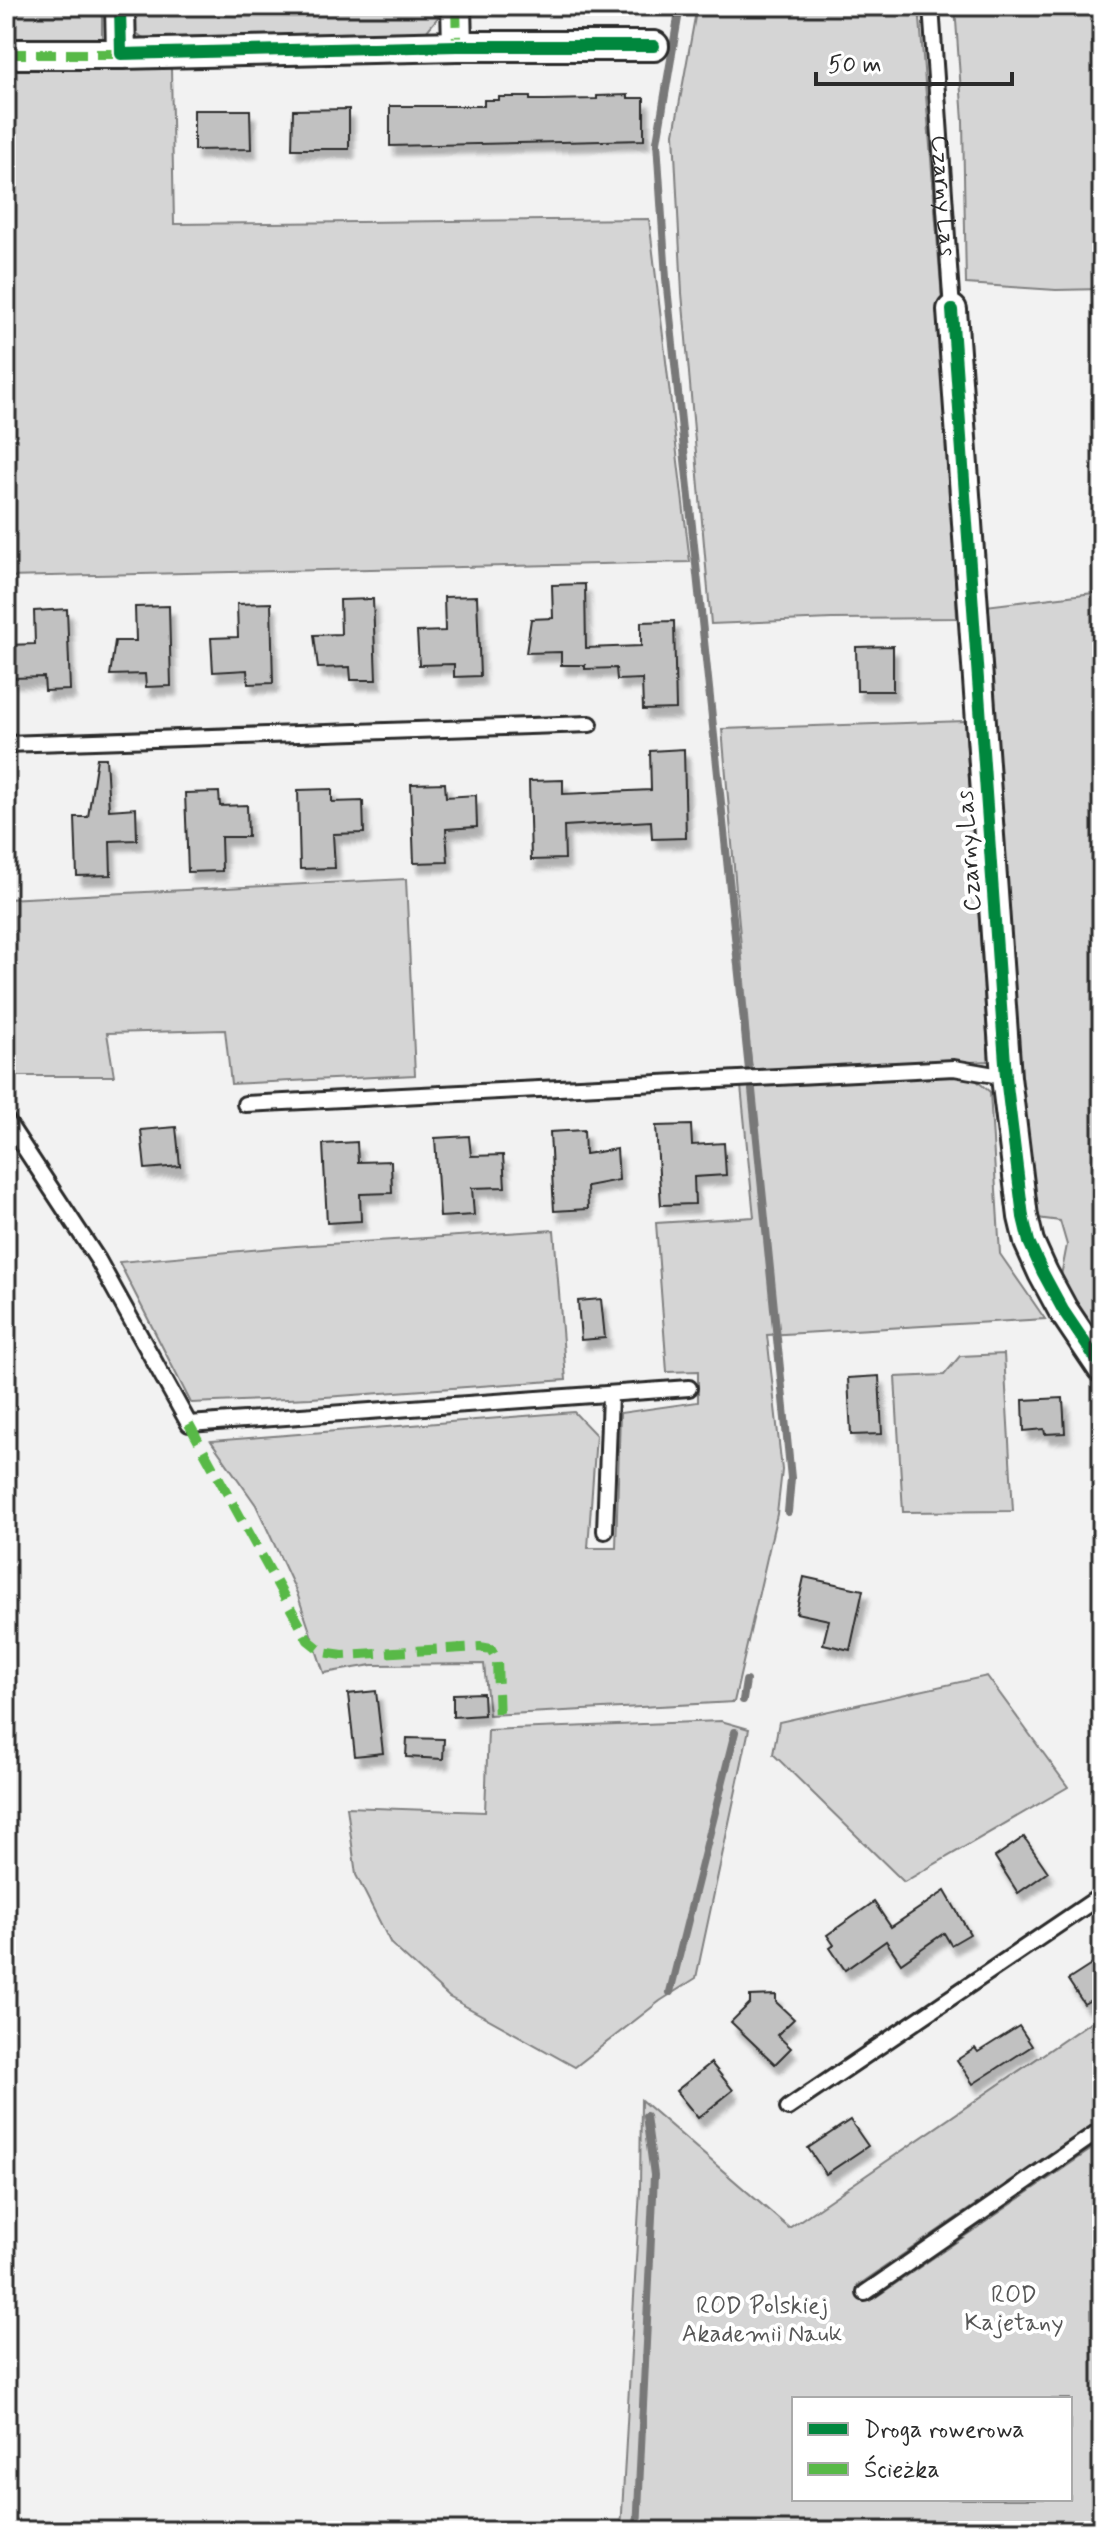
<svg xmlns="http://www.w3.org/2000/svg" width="1108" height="2537" viewBox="0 0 1108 2537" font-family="Mynerve,sans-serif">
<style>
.green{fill:#d5d5d5;stroke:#808080;stroke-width:2;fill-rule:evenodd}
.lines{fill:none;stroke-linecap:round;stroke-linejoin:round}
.stream{stroke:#787878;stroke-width:8}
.building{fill:#c1c1c1;stroke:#2b2b2b;stroke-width:2;filter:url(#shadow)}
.service-casing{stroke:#2b2b2b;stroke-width:20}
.minor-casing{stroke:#2b2b2b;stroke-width:34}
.service{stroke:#fff;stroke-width:14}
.minor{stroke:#fff;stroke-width:28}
.quiet{stroke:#58b947;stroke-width:10;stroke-dasharray:20 10;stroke-linecap:butt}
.cycleway-casing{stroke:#fff;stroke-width:17}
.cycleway{stroke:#00873e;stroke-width:12}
.labels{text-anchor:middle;stroke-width:8;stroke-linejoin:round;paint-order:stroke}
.street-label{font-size:24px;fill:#2b2b2b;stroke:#fff}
.park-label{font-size:24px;fill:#565656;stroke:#fff}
</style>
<defs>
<filter id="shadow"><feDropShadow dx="5" dy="9" stdDeviation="2" flood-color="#0004"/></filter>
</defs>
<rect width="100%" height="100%" fill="#f2f2f2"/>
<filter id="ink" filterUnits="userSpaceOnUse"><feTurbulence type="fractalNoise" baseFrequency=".0125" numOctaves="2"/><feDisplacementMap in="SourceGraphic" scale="16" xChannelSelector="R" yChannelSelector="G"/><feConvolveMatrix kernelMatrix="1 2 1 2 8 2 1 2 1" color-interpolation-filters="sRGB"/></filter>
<g filter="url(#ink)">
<!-- green -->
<g class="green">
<path d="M 6,6 L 102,6 L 102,38 L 6,40 Z"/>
<path d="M 131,6 L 440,6 L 440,15 L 418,42 L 155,43 C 132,35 131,29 131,6 Z"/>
<path d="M 697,6 L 919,6 L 941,286 L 957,618 L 832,619 L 711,624 L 682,293 L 674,133 Z"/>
<path d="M 955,6 L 1102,6 L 1102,289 L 1056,290 L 966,284 L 963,121 Z"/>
<path d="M 171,68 L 174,224 L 649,219 L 690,562 L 6,577 L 6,69 Z"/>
<path d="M 1102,592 L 1102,1349 L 1059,1286 L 1067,1245 L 1060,1221 L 1030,1217 L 1006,906 L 1001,797 L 977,607 Z"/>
<path d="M 965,721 L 989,1061 L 752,1073 L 722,729 Z"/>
<path d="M 406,879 L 415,1075 L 231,1084 L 225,1030 L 107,1033 L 114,1076 L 6,1076 L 6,899 Z"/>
<path d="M 970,1075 L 990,1092 L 1000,1254 L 1045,1319 L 767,1335 L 782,1470 L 777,1514 L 734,1702 L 489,1715 L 484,1664 L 372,1665 L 324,1673 L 297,1593 L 256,1505 L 211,1441 L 574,1412 L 596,1435 L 588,1548 L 616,1548 L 620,1413 L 698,1402 L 698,1371 L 667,1372 L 656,1223 L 754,1217 L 741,1086 Z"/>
<path d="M 554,1230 L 566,1380 L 311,1398 L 191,1403 L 119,1262 L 296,1246 Z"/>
<path d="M 1004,1354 L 1013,1511 L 903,1512 L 895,1377 L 944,1375 L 960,1356 Z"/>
<path d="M 987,1676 L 1068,1787 L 904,1882 L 773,1754 L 779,1722 Z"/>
<path d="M 721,1721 L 749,1729 L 696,1978 L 660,2001 L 575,2067 L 449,1997 L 391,1944 L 356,1875 L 347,1807 L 485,1812 L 488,1730 Z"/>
<path d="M 1102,2014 L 1102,2118 L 857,2286 L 873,2299 L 1102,2142 L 1102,2531 L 621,2531 L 640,2189 L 641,2100 L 789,2228 ZM 794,2399 L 1070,2399 L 1070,2499 L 794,2499 Z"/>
</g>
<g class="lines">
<!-- stream -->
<g class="stream">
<path d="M 680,6 L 657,142 L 666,278 L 749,1070"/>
<path d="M 752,1090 L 791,1478 L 788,1512"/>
<path d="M 743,1700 L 746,1681"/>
<path d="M 670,1992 L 735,1732"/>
<path d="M 637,2531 L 654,2175 L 646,2116"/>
</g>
</g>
<!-- building -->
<g class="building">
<path d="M 628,95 L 628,98 L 644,98 L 644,140 L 390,146 L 390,106 L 484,106 L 484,100 L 499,100 L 499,97 L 530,97 L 530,100 L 545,100 L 597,99 L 597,96 Z"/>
<path d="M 349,109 L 349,149 L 292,149 L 293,110 Z"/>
<path d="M 194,110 L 250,110 L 251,149 L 194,150 Z"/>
<path d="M 585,584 L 586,648 L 641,646 L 641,622 L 674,621 L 676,709 L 643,710 L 642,679 L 617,680 L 616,668 L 585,669 L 585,665 L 561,665 L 561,652 L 526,653 L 531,619 L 553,618 L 552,585 Z"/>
<path d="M 477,596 L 480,676 L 454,677 L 454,664 L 419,665 L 417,632 L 445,631 L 444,597 Z"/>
<path d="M 373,599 L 376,680 L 351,680 L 350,667 L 318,668 L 314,635 L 341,634 L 340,600 Z"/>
<path d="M 271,603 L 273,683 L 248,684 L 247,670 L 213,672 L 211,638 L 238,637 L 237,604 Z"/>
<path d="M 169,606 L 171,686 L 146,687 L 145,674 L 110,675 L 115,641 L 136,641 L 135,607 Z"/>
<path d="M 67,609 L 70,690 L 45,691 L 44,677 L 12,678 L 8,645 L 35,644 L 34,611 Z"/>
<path d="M 893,646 L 893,691 L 857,691 L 856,647 Z"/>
<path d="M 684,749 L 686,838 L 652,839 L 651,821 L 564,826 L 565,859 L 531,860 L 529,781 L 563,780 L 563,794 L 651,790 L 650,751 Z"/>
<path d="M 97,758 L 106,758 L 109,810 L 136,808 L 137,840 L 110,841 L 111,875 L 77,876 L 75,817 L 88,817 Z"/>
<path d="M 445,783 L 446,797 L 476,795 L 477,827 L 446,829 L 448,862 L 414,863 L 411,784 Z"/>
<path d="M 332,789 L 332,802 L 363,801 L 364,833 L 333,834 L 335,868 L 300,869 L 298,790 Z"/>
<path d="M 219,792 L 220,806 L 247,805 L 248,837 L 221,837 L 222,871 L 188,872 L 185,793 Z"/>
<path d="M 691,1125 L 692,1145 L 724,1143 L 726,1175 L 694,1177 L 695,1204 L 661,1205 L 656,1126 Z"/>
<path d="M 176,1127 L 180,1166 L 145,1169 L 141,1130 Z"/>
<path d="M 584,1130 L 585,1154 L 617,1149 L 619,1180 L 587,1186 L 588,1209 L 554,1211 L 550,1132 Z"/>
<path d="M 469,1136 L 471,1156 L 503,1155 L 505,1187 L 472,1188 L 474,1215 L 440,1217 L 435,1138 Z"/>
<path d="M 357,1142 L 358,1162 L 391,1161 L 392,1193 L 360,1194 L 361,1221 L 327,1223 L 323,1144 Z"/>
<path d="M 601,1299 L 605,1338 L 581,1340 L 578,1301 Z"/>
<path d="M 879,1376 L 882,1434 L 851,1435 L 848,1378 Z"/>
<path d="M 1063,1398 L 1065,1433 L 1045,1434 L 1044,1429 L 1024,1431 L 1023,1400 Z"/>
<path d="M 804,1577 L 863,1590 L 850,1650 L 823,1644 L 829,1620 L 796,1613 Z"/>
<path d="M 376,1691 L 383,1753 L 355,1756 L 348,1694 Z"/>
<path d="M 483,1693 L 484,1715 L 453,1717 L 453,1694 Z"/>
<path d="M 407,1738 L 444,1739 L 443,1759 L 406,1757 Z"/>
<path d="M 1024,1837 L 1048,1872 L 1018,1893 L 995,1857 Z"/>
<path d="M 945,1891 L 970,1934 L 951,1945 L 944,1933 L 901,1963 L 886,1941 L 845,1970 L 830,1948 L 834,1945 L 827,1935 L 874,1902 L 891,1927 Z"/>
<path d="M 1102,1958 L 1102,1993 L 1084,2004 L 1068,1980 Z"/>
<path d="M 776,1995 L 776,2002 L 794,2019 L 777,2035 L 791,2048 L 775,2064 L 731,2022 L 750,2003 L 750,1996 Z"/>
<path d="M 1019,2026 L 1032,2046 L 973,2084 L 957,2060 L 975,2048 L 978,2052 Z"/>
<path d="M 711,2063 L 733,2090 L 698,2118 L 676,2091 Z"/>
<path d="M 850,2120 L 868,2146 L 826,2174 L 808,2148 Z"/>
</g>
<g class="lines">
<defs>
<g id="service">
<path id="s1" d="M 931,6 L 952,310"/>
<path d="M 6,744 L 590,724"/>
<path d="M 245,1104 L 954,1068 L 1006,1077"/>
<path d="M 6,1120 L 98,1260 L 189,1424 L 689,1388"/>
<path d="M 605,1531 L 610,1395"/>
<path d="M 788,2108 L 1102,1895"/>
<path d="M 865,2293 L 1102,2129"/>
</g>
<g id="minor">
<path d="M 120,6 L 121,54 L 457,46 L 654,46"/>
<path d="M 456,6 L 457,46"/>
<path d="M 6,54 L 121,54"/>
<path d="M 952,310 L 1006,1077 L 1023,1217 L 1029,1242 L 1043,1273 L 1063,1310 L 1102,1368"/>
</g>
</defs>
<!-- service casing -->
<use href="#service" class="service-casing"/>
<!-- minor casing -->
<use href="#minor" class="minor-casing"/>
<!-- service -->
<use href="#service" class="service"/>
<!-- minor -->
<use href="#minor" class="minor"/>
<!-- quiet -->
<g class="quiet">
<path d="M 456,6 L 457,46"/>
<path d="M 6,54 L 121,54"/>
<path d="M 189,1424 L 308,1640 L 323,1652 L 343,1655 L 480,1647 L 491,1649 L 497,1660 L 499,1722"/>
</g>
<defs>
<g id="cycleway">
<path d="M 120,6 L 121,54 L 457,46 L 654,46"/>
<path d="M 952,310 L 1006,1077 L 1023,1217 L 1029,1242 L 1043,1273 L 1063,1310 L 1102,1368"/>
</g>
</defs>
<!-- cycleway casing -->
<use href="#cycleway" class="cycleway-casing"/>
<!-- cycleway -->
<use href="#cycleway" class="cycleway"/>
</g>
</g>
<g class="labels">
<!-- street labels -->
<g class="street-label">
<text dy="8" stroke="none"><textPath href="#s1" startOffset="190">Czarny Las</textPath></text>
<text transform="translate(968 851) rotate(-94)" y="8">Czarny Las</text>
</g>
<!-- park labels -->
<g class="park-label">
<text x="1014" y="2302">ROD<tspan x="1014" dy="28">Kajetany</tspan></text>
<text x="762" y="2313">ROD Polskiej<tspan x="762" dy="28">Akademii Nauk</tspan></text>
</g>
</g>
<!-- margin -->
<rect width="1108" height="2537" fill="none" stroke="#fff" stroke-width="32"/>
<rect x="16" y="16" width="1076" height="2505" fill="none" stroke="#2b2b2b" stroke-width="3" filter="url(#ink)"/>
<!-- legend -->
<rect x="792" y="2397" width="280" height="104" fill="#ffffff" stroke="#aaaaaa" stroke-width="2"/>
<rect x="808" y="2423" width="40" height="12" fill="#00873e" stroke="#aaaaaa" stroke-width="2"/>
<text x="864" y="2437" font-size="24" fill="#2b2b2b">Droga rowerowa</text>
<rect x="808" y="2463" width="40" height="12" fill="#58b947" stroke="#aaaaaa" stroke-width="2"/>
<text x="864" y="2477" font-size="24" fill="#2b2b2b">Ścieżka</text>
<!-- scale -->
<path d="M816 72v12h196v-12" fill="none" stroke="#2b2b2b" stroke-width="4"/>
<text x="828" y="72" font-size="24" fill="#2b2b2b" stroke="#ffffff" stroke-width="6" paint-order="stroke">50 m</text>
</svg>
